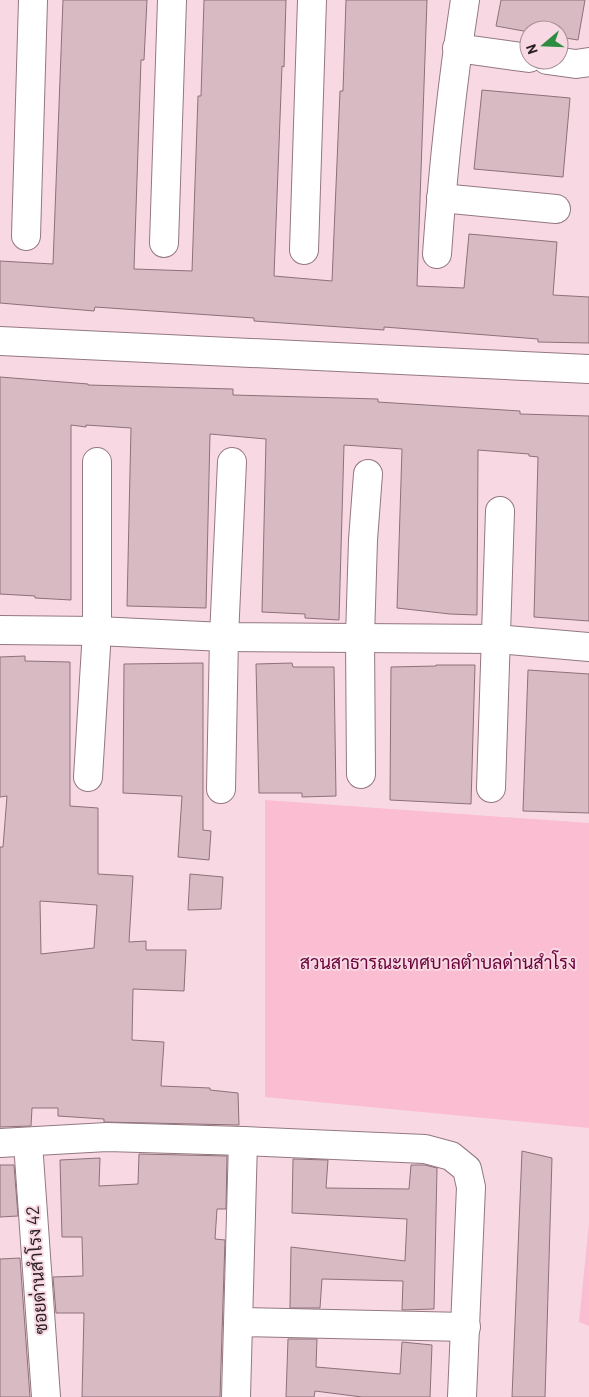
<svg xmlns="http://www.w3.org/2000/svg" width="589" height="1397" viewBox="0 0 589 1397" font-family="Barlow,Sarabun,sans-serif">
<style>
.green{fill:#fabdd1}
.building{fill:#d8bac3;stroke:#8c717a;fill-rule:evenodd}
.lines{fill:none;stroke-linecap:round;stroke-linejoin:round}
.minor-casing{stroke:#937880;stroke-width:30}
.minor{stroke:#fff;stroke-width:28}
.labels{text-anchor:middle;stroke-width:4;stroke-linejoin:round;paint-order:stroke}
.park-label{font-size:18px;fill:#6b023a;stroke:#f8d9e3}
.street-label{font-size:18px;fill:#2a1f22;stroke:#f8d9e3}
</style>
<rect width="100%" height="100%" fill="#f8d9e3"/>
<!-- green -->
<g class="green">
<path d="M 265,800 L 589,823 L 589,1128 L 265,1097 Z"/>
<path d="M 589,1223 L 589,1326 L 579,1322 Z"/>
</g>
<!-- building -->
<g class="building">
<path d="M 63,0 L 147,0 L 144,60 L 141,60 L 134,269 L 192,271 L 198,96 L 201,96 L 204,0 L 286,0 L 284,67 L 282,66 L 274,276 L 332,281 L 340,91 L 343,91 L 346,0 L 427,0 L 417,286 L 464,288 L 469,234 L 557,242 L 553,295 L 589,297 L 589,343 L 538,342 L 538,339 L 384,327 L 384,330 L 254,321 L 254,318 L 95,307 L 94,311 L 0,303 L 0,261 L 53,264 Z"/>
<path d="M 501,0 L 585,0 L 578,40 L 559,37 L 559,30 L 529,30 L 529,32 L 496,26 Z"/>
<path d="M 482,90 L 570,98 L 563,177 L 474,169 Z"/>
<path d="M 0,377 L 88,384 L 88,385 L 233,389 L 233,395 L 378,399 L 378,402 L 520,411 L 520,414 L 589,416 L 589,621 L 534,617 L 538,457 L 529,456 L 529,454 L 478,450 L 477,615 L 450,614 L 397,608 L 402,449 L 344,445 L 339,620 L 305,618 L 305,614 L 262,612 L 266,439 L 210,434 L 206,608 L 127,606 L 131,428 L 86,425 L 86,427 L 71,425 L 71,600 L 35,598 L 35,596 L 0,594 Z"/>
<path d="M 25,656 L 25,661 L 70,662 L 70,806 L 98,808 L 98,874 L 133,876 L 129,942 L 146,941 L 146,950 L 186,950 L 184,991 L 133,989 L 132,1040 L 164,1042 L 161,1086 L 210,1088 L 210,1090 L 238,1093 L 239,1125 L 104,1122 L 104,1119 L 58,1116 L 58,1108 L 32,1108 L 31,1126 L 0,1127 L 0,847 L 3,847 L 7,796 L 0,797 L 0,657 ZM 40,901 L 97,905 L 94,948 L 41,954 Z"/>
<path d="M 203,663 L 203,830 L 211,831 L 209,860 L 178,857 L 182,796 L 123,793 L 124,664 Z"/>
<path d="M 292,663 L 293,667 L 334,667 L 336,796 L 302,797 L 302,793 L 259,793 L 256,664 Z"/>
<path d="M 436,665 L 475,665 L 471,804 L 390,800 L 391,667 L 436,666 Z"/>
<path d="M 528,670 L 589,674 L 589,813 L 523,811 Z"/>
<path d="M 190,874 L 223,877 L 221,909 L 188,910 Z"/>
<path d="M 522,1151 L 552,1158 L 545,1397 L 512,1397 Z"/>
<path d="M 139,1154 L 227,1156 L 226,1209 L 217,1209 L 215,1239 L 225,1240 L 220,1397 L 82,1397 L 84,1313 L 56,1313 L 53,1277 L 83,1276 L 82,1237 L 62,1237 L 60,1160 L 100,1158 L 99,1186 L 138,1184 Z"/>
<path d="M 293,1159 L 328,1160 L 326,1188 L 409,1189 L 411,1165 L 425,1165 L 437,1168 L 434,1309 L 402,1310 L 403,1281 L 322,1279 L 320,1308 L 290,1308 L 291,1247 L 405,1261 L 407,1219 L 292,1213 Z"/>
<path d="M 0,1165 L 14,1165 L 18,1216 L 0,1217 Z"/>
<path d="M 20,1258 L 30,1397 L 0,1397 L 0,1259 Z"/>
<path d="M 288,1339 L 317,1339 L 316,1367 L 400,1374 L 402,1342 L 432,1345 L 430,1397 L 362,1397 L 315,1391 L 314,1397 L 286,1397 Z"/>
</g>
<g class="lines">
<defs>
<g id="minor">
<path d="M 457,48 L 529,58"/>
<path d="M 547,60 L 576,64 L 589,62"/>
<path d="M 441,198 L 556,209"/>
<path d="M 26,236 L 33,0"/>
<path d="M 164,243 L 172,0"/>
<path d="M 304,250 L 312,0"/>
<path d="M 437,254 C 443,169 452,84 465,0"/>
<path d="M 0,341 L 589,369"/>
<path d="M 0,630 L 97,631 L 224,637 L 497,639 L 589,647"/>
<path d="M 361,774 L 360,637 L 363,540 L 368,474"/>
<path d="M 88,777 L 97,631 L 97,462"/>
<path d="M 491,788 L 500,511"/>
<path d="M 221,789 L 224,637 L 232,462"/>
<path d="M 0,1143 L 107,1137 L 243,1141 L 425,1149 L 451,1156 L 467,1169 L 471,1187 L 462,1397"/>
<path d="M 28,1143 L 46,1397"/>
<path d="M 239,1322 L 466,1327"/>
<path d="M 236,1397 L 243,1141"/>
</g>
</defs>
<!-- minor casing -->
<use href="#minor" class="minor-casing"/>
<!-- minor -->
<use href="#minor" class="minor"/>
</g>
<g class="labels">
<!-- park labels -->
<g class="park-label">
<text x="438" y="969">สวนสาธารณะเทศบาลตำบลด่านสำโรง</text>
</g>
<!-- street labels -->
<g class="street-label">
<text transform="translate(37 1270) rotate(-94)" y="6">ซอยด่านสำโรง 42</text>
</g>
</g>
<!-- north arrow -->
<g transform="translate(544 45) rotate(251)"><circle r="24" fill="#f8d9e3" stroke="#a68f96"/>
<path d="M0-4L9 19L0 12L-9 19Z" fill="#2c8d40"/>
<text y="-8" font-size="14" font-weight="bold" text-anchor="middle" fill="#2a1f22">N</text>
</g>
</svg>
